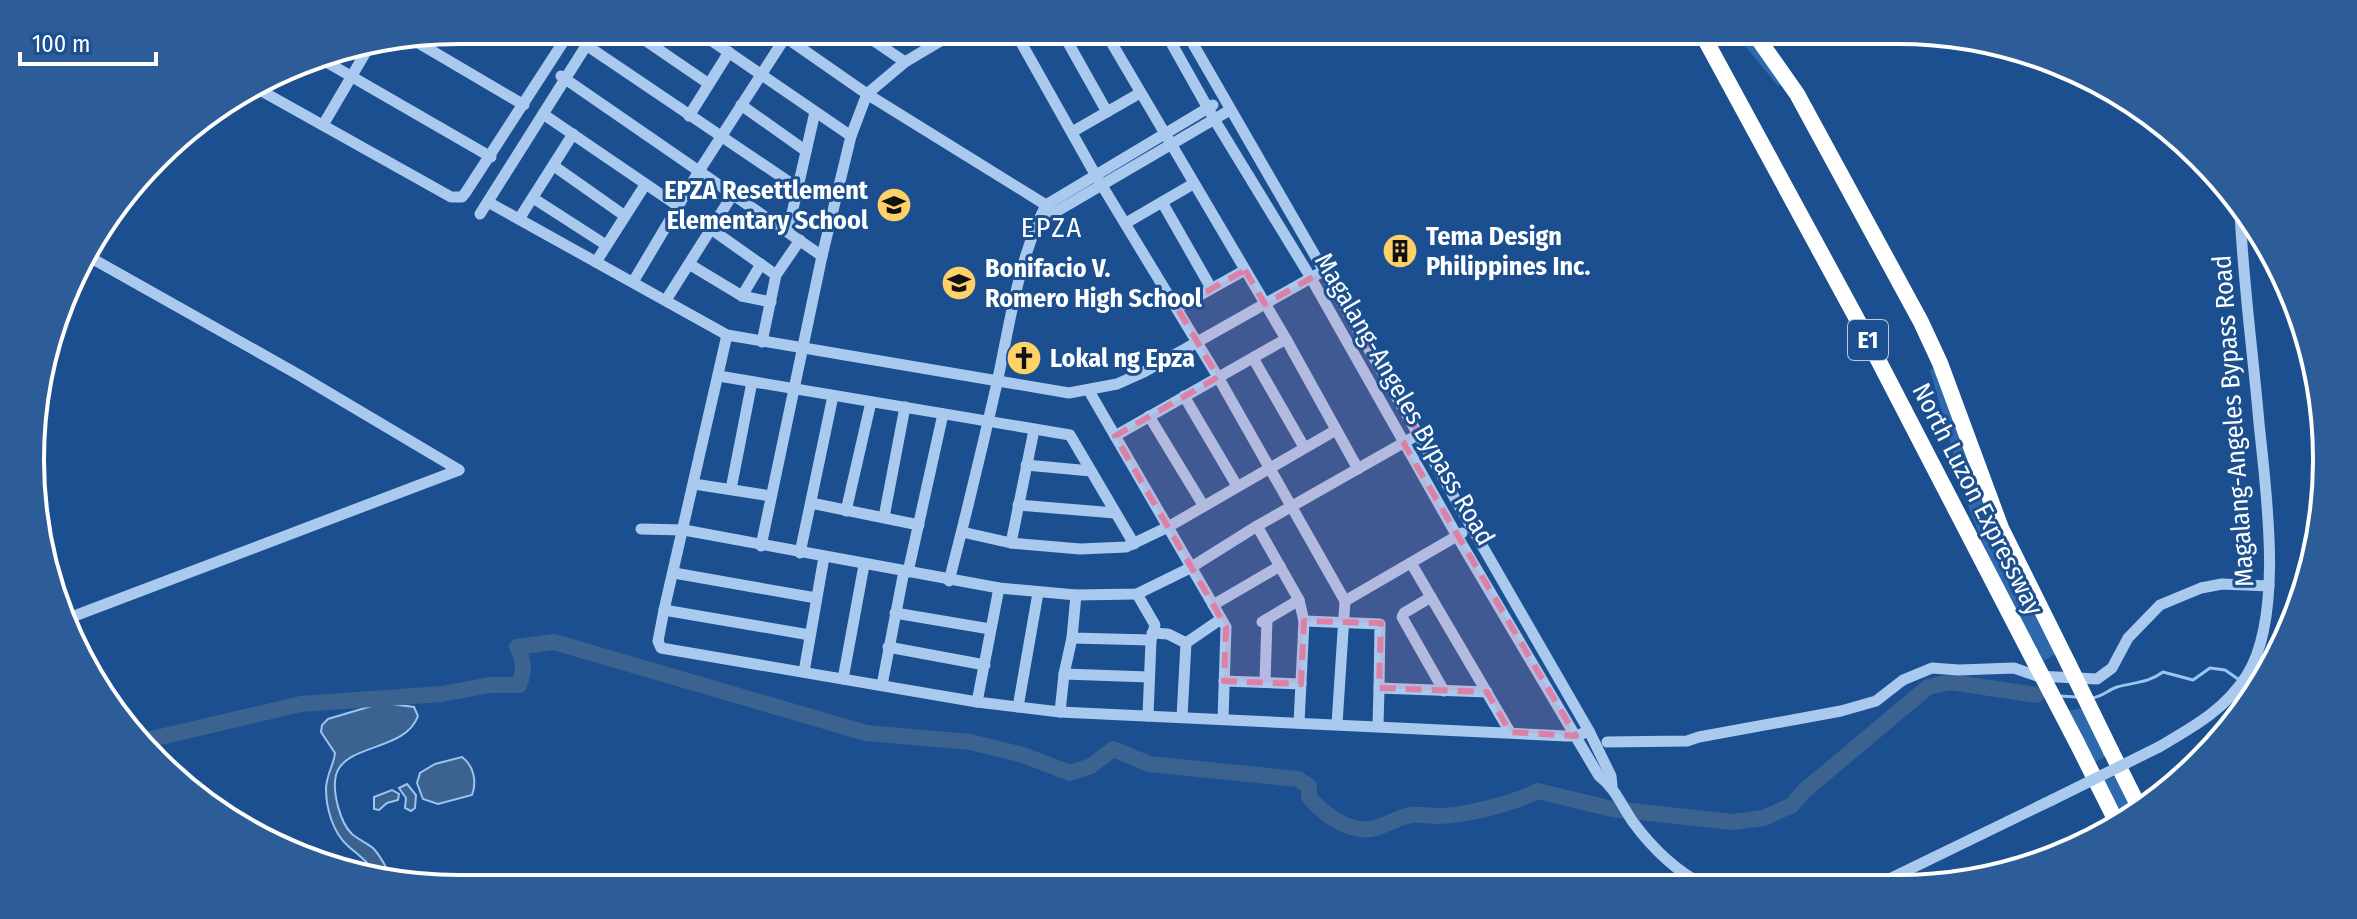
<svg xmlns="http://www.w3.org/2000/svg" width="2357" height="919" viewBox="0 0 2357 919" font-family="'Fira Sans Condensed',sans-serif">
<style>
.green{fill:#2e69ad}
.water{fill:#3c6290;stroke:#9cc4f0;stroke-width:2}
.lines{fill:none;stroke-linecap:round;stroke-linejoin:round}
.stream{stroke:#9cc4f0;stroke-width:3}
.river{stroke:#3c6290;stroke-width:16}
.minor{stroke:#a9c9ee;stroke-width:11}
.highway{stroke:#fff;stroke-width:16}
.minor-bridge{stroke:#a9c9ee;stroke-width:11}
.highway-bridge{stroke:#fff;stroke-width:16}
.marked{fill:#dd80a5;fill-opacity:0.2;stroke:#dd80a5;stroke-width:6;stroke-dasharray:16 10;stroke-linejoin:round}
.labels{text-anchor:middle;stroke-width:6;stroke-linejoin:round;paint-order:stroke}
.shield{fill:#1b4f8f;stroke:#bbcadd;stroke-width:2}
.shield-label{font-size:24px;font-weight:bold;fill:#fff}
.poi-label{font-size:26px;font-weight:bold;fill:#fff;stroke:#1b4f8f;text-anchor:start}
.street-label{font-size:26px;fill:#fff;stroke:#1b4f8f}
.neighbourhood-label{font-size:28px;letter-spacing:2px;fill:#fff;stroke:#1b4f8f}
.rim{fill:none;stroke:#fff;stroke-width:4}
</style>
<rect width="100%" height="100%" fill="#1b4f8f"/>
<!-- green -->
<g class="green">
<path d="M 1732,30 L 1746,30 L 1784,82 L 1778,86 Z"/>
<path d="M 1937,367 L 2056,654 L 2042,662 L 1983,544 L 1967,503 L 1930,370 Z"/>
<path d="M 2083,708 L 2108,755 L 2092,764 L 2067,711 Z"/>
<path d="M 2114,768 L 2136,812 L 2121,822 L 2098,777 Z"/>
</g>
<!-- water -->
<g class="water">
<path d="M 391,704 L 414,707 L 418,716 C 405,752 345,743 336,775 C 332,791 340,823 352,834 C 359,840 367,843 373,848 C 382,857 387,870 393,880 L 377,878 C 369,862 361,857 348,846 C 333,833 326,808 326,789 C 326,775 334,765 335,753 L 321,732 L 322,725 L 328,719 L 375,705 Z"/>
<path d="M 462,757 C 474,766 477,782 472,795 L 438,804 L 423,799 L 417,783 L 420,773 L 435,764 Z"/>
<path d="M 407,784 L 416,795 L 415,808 L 411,811 L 405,808 L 406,798 L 399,788 Z"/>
<path d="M 392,790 L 399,794 L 398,800 L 387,803 L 379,810 L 374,809 L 374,797 Z"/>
</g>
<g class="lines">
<!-- stream -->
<g class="stream">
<path d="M 2244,684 L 2257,694"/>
<path d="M 2060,696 L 2077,697"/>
<path d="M 2092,698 C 2102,697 2108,690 2117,687 C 2135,682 2148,683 2163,672 L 2193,680 L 2210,668 L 2225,670 L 2238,679"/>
</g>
<!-- river -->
<path class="river" d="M 143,741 L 301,704 L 442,694 L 490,685 L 519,685 C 525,670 524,661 517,647 L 554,642 L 866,733 L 970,742 L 1023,755 L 1070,773 L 1091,766 L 1113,749 L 1149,764 L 1298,779 L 1309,786 L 1309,797 C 1322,812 1339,826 1360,829 C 1377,833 1394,817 1412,815 C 1420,814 1429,816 1437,816 C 1464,816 1515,803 1538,791 L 1612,809 L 1733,822 L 1764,818 L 1792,805 L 1804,791 L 1928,687 L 1950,682 L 2036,695"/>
<!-- minor -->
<g class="minor">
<path d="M 630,30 L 709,84"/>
<path d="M 696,30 L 851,136"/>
<path d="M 775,30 L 867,94 L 1046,205 L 1054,215"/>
<path d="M 858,30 L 905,62"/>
<path d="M 1014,30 L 1095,174 L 1218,377 L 1345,601 L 1337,724"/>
<path d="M 1061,30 L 1107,112"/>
<path d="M 1104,30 L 1286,339 L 1358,469"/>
<path d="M 1164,30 L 1214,119 L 1311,278 L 1457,536 L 1599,776 C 1616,789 1621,805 1633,822 C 1652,848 1676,871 1705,886"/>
<path d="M 1185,30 L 1589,731 L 1611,776 L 1612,786"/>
<path d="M 410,38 L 524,105"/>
<path d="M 1021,40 L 1038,30"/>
<path d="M 586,45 L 798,188"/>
<path d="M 316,56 L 491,157"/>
<path d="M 561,76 L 822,256"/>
<path d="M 258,89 L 451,197 L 462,197 L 466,192 L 571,30"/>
<path d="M 741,105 L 806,151"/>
<path d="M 543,114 L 678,206"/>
<path d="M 689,116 L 729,52"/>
<path d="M 323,125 L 370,45"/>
<path d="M 1072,132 L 1140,93"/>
<path d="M 554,166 L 625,216"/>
<path d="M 533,198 L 606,245"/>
<path d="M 488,202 L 727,335 L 1069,393 L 1117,384 L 1144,372 L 1325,270"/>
<path d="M 1162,202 L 1211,288"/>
<path d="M 480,214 L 596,30"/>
<path d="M 1047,217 L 1230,110"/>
<path d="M 519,219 L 573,134"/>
<path d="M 1126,223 L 1193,184"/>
<path d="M 711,229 L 776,275"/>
<path d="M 788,231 L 815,112"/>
<path d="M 84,254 L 299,375 L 459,470"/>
<path d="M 596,262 L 645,185"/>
<path d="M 689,264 L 742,296 L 771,302"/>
<path d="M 633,282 L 699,171 L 790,30"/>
<path d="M 742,296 L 761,264"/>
<path d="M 666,300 L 733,194"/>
<path d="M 1177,308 L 1245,270"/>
<path d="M 727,335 L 664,610 L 658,641 L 661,648 L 977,702 L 1060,712 L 1566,736 L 1576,736 L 1589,731"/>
<path d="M 762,342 L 776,275 L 800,240"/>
<path d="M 1253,358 L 1304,447"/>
<path d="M 719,376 L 1070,435 L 1134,544"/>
<path d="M 1089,391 L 1226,627 L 1223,719"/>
<path d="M 1184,396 L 1237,486"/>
<path d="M 1149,416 L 1203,505"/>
<path d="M 1115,436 L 1286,339"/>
<path d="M 1026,465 L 1091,471"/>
<path d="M 694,484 L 771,496"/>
<path d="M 731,489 L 752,382"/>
<path d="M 811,503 L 919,525"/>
<path d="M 1018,505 L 1115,513"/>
<path d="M 846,511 L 871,402"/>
<path d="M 884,517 L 905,407"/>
<path d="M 1257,526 L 1299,600 L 1304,621 L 1299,723"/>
<path d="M 641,529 L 684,530 L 999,588 L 1076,595 L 1137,594 L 1190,568 L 1257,526 L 1419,434"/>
<path d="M 962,532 L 1011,543 L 1080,549 L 1126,547 L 1168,527 L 1336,430"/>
<path d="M 1011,543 L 1034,430"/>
<path d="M 761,546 L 822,256 L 851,136 L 867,94 L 905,62 L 959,30"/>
<path d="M 800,553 L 833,396"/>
<path d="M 1411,563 L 1510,732"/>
<path d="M 908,572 L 943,414"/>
<path d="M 674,573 L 816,598"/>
<path d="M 949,581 C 966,515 982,449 997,383 C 1010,323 1018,260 1046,205 L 1213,105"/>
<path d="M 1137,594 L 1155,625 L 1151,640 L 1148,716"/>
<path d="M 1076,595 L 1072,638 L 1151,640"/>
<path d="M 1431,597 L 1404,613 L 1402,617 L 1444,691"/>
<path d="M 1345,601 L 1462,533"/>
<path d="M 1213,605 L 1280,566"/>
<path d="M 664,610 L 810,635"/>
<path d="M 895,613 L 990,629"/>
<path d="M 69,618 L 459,470"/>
<path d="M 1304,621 L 1380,624 L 1379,688"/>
<path d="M 1262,622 L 1299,600"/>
<path d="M 1152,633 L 1168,634 L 1186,643"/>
<path d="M 888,647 L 985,665"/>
<path d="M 804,672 L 824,557"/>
<path d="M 1064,674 L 1072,638"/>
<path d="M 843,679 L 864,565"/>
<path d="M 1224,681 L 1301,684"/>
<path d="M 1265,682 L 1267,619"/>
<path d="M 882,685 L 904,571"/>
<path d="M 977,702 L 999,588"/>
<path d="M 1018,707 L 1038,593"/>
<path d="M 1060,712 L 1064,674 L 1149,677"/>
<path d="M 1182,717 L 1186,643 L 1221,619"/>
<path d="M 1378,726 L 1379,688 L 1487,692"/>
<path d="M 1607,742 L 1687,741 L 1699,737 L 1841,711 L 1876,701 L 1903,680 L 1932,668 L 1959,670 L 2014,668 L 2037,676 L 2097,679 L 2112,668 L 2128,638 L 2160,605 L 2201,588 L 2222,584 L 2269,586"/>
<path d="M 2159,747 C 2193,727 2225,710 2247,675 C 2284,615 2266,492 2259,423 C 2253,353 2243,282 2240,211"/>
<path d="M 1877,885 L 2052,800"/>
</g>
<!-- highway -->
<g class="highway">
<path d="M 1700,30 L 1858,321 L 2030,653"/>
<path d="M 1752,30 L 1797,94 L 1921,322 L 1940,363 L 2001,528 L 2068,663"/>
<path d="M 2077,743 L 2118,825"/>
<path d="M 2111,751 L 2140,809"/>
</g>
<!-- minor-bridge -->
<path class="minor-bridge" d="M 2052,800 L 2159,747"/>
<!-- highway-bridge -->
<g class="highway-bridge">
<path d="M 2030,653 L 2077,743"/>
<path d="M 2068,663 L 2111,751"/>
</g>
</g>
<!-- marked area -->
<path class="marked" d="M 1245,270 L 1265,304 L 1325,270 L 1419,434 L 1404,444 L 1576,736 L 1510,732 L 1487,692 L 1379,688 L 1381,623 L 1304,621 L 1301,684 L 1224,681 L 1226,627 L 1115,436 L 1218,377 L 1177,308 Z"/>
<!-- icons -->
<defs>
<symbol id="school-disc" viewBox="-11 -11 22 22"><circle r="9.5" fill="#ffd166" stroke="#1b4f8f"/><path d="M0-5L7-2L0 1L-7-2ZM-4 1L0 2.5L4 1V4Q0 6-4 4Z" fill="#111"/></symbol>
<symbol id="building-disc" viewBox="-11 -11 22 22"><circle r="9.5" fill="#ffd166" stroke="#1b4f8f"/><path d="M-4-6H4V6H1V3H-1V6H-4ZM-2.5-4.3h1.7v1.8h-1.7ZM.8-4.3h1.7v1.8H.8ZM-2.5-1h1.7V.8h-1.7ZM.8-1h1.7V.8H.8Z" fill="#111"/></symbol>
<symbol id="church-disc" viewBox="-11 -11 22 22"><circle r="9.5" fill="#ffd166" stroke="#1b4f8f"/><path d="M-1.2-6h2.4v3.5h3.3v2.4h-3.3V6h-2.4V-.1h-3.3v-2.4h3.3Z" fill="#111"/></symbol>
</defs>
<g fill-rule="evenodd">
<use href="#school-disc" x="874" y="185" width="40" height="40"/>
<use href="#building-disc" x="1380" y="231" width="40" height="40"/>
<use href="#school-disc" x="939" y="263" width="40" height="40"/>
<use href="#church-disc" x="1004" y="338" width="40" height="40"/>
</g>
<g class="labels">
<!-- shield labels -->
<rect class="shield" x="1848" y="320" width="40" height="40" rx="6"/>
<g class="shield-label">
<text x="1868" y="348">E1</text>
</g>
<!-- poi labels -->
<g class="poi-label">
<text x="868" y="199" text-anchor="end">EPZA Resettlement<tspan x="868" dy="30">Elementary School</tspan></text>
<text x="1426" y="245">Tema Design<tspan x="1426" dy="30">Philippines Inc.</tspan></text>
<text x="985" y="277">Bonifacio V.<tspan x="985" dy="30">Romero High School</tspan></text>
<text x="1050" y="367">Lokal ng Epza</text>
</g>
<!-- street labels -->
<g class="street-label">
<text transform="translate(1405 399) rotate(60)" y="9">Magalang-Angeles Bypass Road</text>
<text transform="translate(2233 421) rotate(-94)" y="9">Magalang-Angeles Bypass Road</text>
<text transform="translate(1978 499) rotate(63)" y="9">North Luzon Expressway</text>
</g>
<!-- neighbourhood labels -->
<g class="neighbourhood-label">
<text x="1052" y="237">EPZA</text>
</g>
</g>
<!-- crop -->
<path d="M0 0H2357V919H0ZM459 44H1898A415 415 0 0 1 2313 459V460A415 415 0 0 1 1898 875H459A415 415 0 0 1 44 460V459A415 415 0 0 1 459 44Z" fill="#2d5d98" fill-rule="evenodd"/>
<path class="rim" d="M459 44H1898A415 415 0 0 1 2313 459V460A415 415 0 0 1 1898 875H459A415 415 0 0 1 44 460V459A415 415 0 0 1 459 44Z"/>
<!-- scale -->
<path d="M20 52v12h136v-12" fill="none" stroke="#ffffff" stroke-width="4"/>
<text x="32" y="52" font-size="24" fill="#ffffff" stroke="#1b4f8f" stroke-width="6" paint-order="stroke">100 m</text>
</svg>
